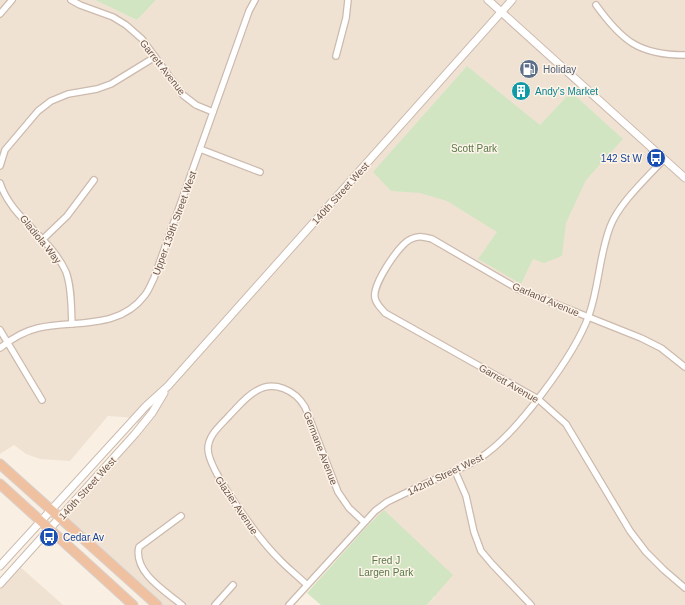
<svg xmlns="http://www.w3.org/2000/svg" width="685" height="605" viewBox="0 0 685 605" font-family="Arial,sans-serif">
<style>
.residential{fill:#f0e2d2}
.green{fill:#d2e5c3}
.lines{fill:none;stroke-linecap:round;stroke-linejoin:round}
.minor-casing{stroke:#ccbaae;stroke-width:8}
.tertiary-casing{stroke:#ccbaae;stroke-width:9}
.trunk-casing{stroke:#d7d0cd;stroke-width:11}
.minor{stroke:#fff;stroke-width:5.5}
.tertiary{stroke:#fff;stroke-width:7}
.trunk{stroke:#f0c1a0;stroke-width:9}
.labels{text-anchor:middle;stroke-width:3;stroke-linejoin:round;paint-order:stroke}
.street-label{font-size:10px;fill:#6f574c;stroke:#fdf4e9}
.service-label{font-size:10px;fill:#4e5e75;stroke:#fdf4e9;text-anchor:start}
.culture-label{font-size:10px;fill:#0d838f;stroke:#fdf4e9;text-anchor:start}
.park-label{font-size:10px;fill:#587948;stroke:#fdf4e9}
.transit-label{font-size:10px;fill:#164399;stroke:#fdf4e9;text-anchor:end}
</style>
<rect width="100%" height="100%" fill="#f9f0e3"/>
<!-- residential -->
<g class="residential">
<path d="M 0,0 L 95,0 L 137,20 L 156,0 L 685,0 L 685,605 L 427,605 L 435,597 L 375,517 L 295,605 L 156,605 L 60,518 L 139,429 L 143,434 L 135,418 L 108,416 L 70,461 L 40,459 L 26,454 L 14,445 L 0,454 Z"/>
<path d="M 18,565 L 63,605 L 0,605 L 0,584 Z"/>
</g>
<!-- green -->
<g class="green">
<path d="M 95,0 L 156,0 L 137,20 Z"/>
<path d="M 467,66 L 540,125 L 571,92 L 623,139 L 586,180 L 566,223 L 562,256 L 544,263 L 533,259 L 521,284 L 478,259 L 497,232 L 447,201 L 420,193 L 391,191 L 373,172 Z"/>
<path d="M 384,510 L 453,575 L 427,605 L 321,605 L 307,593 L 369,524 Z"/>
</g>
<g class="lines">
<defs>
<g id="minor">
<path d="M 71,0 L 80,5 L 113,17 L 126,25 L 142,39 L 183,95 L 196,105 L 213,112"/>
<path d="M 596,5 C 622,41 639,55 685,55"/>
<path d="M 0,14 L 12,0"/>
<path d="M 336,56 L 346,18 L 348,0"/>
<path d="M 200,149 L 260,172"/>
<path d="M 0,166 L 5,150 L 38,111 L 51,101 L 68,94 L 97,89 L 111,84 L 155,57"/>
<path d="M 0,183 C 11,218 51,238 66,272 C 72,288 71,308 72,324"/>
<path d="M 43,239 L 67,216 L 94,180"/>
<path d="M 0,330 L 42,400"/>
<path d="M 0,348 C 10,340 25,331 38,328 C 75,320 119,330 145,295 C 149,290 151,284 154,278 L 249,11 L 255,0"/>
<path d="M 685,367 L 661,348 L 641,338 L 518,289 L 432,239 C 424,237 419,235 411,239 C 399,244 372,285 375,298 C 376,304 381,308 385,313 L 538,399 L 566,424 L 630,531 L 646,552 L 664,570 L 685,588"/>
<path d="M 455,471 L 466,496 L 474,532 L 481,551 L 492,564 L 531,605"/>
<path d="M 181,516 L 139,547 C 133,572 165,591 182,605"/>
<path d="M 307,585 C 298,576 287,568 278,558 C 261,541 208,471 208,449 C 208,435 221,425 229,416 C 237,408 245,397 256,391 C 274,380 295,390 305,407 L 338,492 L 349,508 L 364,522"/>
<path d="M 215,605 L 233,585"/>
<path d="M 289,605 L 375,511 L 387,502 C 407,492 427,483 447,474 C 458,469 470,465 480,458 C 515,436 575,355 589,315 C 599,287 599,256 610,227 C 619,203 647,178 664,159"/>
</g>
<g id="tertiary">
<path d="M 488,0 L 685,178"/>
<path d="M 0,566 L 146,406 L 168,386 L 512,0"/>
<path d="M 0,584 L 135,434 L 152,413 L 164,393"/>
</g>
<g id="trunk">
<path d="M 0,464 L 157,605"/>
<path d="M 0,484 L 133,605"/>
</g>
</defs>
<!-- minor casing -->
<use href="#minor" class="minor-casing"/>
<!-- tertiary casing -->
<use href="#tertiary" class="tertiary-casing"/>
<!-- trunk casing -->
<use href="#trunk" class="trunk-casing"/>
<!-- minor -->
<use href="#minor" class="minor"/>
<!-- tertiary -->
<use href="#tertiary" class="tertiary"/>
<!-- trunk -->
<use href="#trunk" class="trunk"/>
</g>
<!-- icons -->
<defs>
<symbol id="fuel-disc" viewBox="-11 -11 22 22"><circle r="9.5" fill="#5c6f8a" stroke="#fdf4e9"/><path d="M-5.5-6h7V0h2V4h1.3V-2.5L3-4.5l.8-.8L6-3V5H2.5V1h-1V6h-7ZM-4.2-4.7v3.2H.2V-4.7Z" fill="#fff"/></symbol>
<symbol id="building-disc" viewBox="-11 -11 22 22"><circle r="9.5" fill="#0f9aa8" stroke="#fdf4e9"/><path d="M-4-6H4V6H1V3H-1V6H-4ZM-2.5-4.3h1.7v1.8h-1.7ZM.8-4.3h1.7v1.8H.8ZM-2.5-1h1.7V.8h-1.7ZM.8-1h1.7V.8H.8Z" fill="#fff"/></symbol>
<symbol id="bus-disc" viewBox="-11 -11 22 22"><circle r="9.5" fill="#1a4fb4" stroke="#fdf4e9"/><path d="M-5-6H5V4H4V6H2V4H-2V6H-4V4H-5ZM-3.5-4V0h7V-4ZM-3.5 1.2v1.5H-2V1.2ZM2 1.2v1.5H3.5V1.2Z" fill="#fff"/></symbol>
</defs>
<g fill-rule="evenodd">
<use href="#fuel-disc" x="518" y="58" width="22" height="22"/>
<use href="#building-disc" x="510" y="80" width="22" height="22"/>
<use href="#bus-disc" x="645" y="147" width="22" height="22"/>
<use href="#bus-disc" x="38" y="526" width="22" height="22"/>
</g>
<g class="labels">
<!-- street labels -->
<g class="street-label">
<text transform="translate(163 67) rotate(52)" y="4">Garrett Avenue</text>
<text transform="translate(340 193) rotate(-48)" y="4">140th Street West</text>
<text transform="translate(174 223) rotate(-70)" y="4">Upper 139th Street West</text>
<text transform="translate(41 239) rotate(51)" y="4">Gladiola Way</text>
<text transform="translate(546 299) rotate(23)" y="4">Garland Avenue</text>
<text transform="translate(509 383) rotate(30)" y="4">Garrett Avenue</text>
<text transform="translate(321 448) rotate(69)" y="4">Germane Avenue</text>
<text transform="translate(445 474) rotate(-26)" y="4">142nd Street West</text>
<text transform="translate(87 488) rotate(-48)" y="4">140th Street West</text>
<text transform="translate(237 505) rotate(56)" y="4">Glazier Avenue</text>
</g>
<!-- service labels -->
<g class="service-label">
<text x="543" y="73">Holiday</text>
</g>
<!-- culture labels -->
<g class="culture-label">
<text x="535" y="95">Andy's Market</text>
</g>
<!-- park labels -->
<g class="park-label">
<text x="474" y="152">Scott Park</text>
<text x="386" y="564">Fred J<tspan x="386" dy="12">Largen Park</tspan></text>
</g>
<!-- transit labels -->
<g class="transit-label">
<text x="642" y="162">142 St W</text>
<text x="63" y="541" text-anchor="start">Cedar Av</text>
</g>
</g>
</svg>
